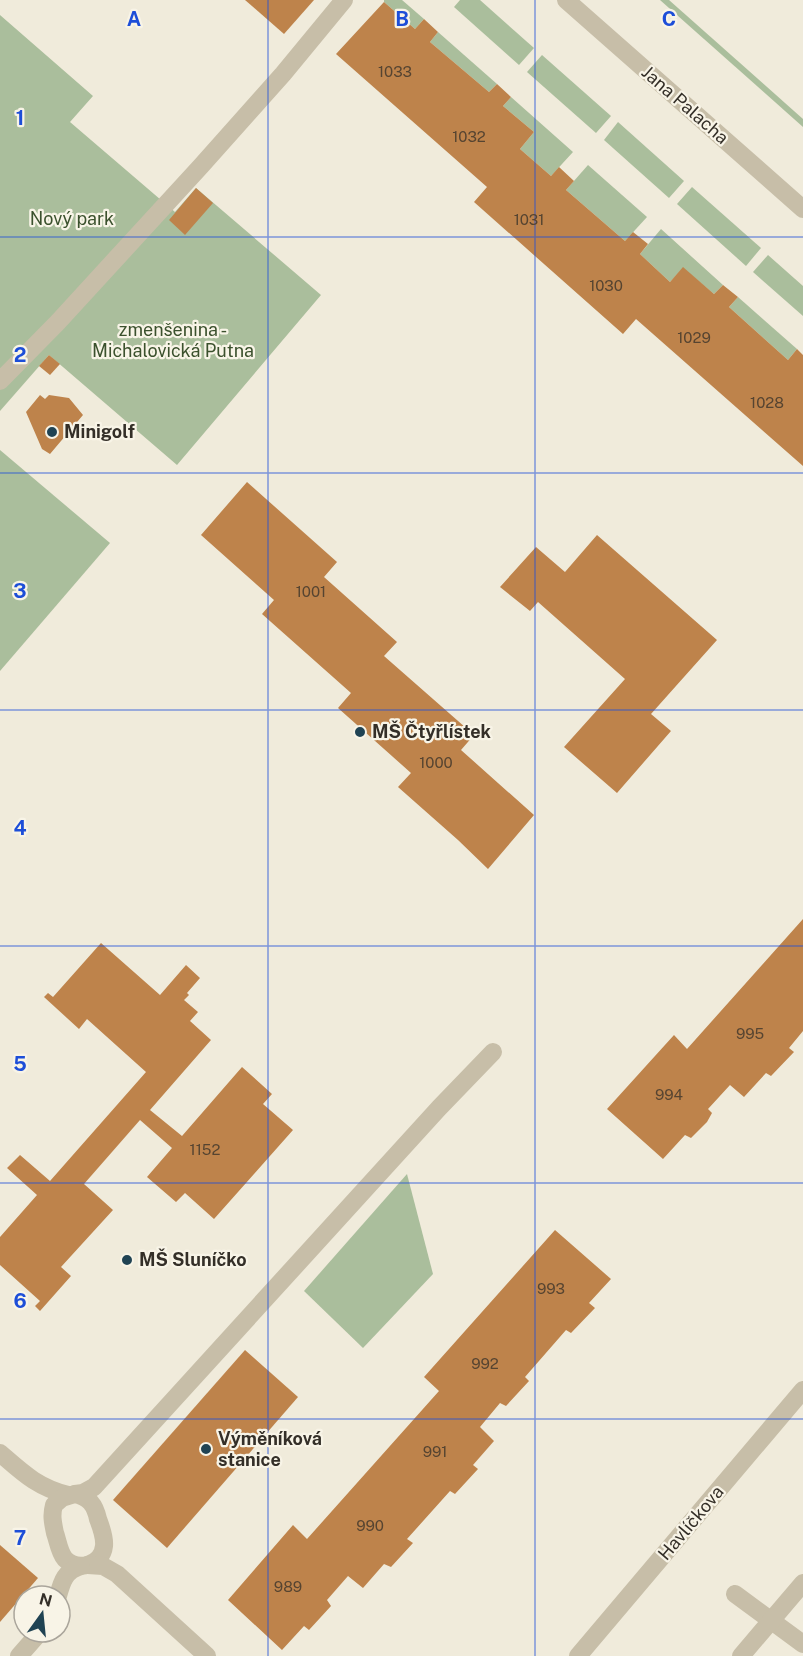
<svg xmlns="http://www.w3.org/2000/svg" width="803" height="1656" viewBox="0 0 803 1656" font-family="'Public Sans',sans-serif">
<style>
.green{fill:#aabe9c}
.building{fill:#be834b}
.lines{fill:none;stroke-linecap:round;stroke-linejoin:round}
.minor{stroke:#c7bea8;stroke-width:18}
.grid{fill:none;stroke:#1d4ed8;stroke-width:1.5;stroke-opacity:0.55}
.poi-dot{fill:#204353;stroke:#f8f4e7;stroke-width:2}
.labels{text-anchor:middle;stroke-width:4.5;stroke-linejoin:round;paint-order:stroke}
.number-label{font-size:15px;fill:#564431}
.street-label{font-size:18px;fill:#342f28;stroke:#f8f4e7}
.park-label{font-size:18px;fill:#3b512d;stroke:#f8f4e7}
.poi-label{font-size:18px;font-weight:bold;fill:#342f28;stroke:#f8f4e7;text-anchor:start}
.grid-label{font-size:20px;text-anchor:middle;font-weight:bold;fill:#1d4ed8;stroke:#f8f4e7;stroke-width:4.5;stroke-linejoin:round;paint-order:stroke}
</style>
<rect width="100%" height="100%" fill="#f0ebdb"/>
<!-- green -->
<g class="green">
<path d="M 384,0 L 402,0 L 424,19 L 415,29 L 384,2 Z"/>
<path d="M 460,0 L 480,0 L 534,48 L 519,65 L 454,7 Z"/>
<path d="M 660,0 L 669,0 L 803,119 L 803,127 Z"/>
<path d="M 0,15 L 93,96 L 70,122 L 175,212 L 196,188 L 321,295 L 177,465 L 49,355 L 0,411 Z"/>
<path d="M 438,32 L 497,84 L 489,92 L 430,42 Z"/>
<path d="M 542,55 L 611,116 L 596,133 L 527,72 Z"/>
<path d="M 511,97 L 573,152 L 551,176 L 520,149 L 534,132 L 503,106 Z"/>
<path d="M 618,122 L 684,181 L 669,198 L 604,140 Z"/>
<path d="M 588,165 L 647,217 L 625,241 L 566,190 Z"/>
<path d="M 692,187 L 761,248 L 746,266 L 677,204 Z"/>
<path d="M 661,229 L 723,285 L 714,294 L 683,268 L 670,282 L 640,254 Z"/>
<path d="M 768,255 L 803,286 L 803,316 L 753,272 Z"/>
<path d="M 738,297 L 797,349 L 788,360 L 729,307 Z"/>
<path d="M 0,450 L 110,543 L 0,671 Z"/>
<path d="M 407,1174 L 433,1274 L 363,1348 L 304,1291 Z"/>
</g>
<!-- building -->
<g class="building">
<path d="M 245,0 L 314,0 L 284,34 Z"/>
<path d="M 384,2 L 415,29 L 424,19 L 438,32 L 430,42 L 489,92 L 497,84 L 511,97 L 503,106 L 534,132 L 520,149 L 551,176 L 559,167 L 574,181 L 566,190 L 625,241 L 633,232 L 648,244 L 640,254 L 670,282 L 683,267 L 714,294 L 723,285 L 738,297 L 729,307 L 788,360 L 797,349 L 803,355 L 803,466 L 636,319 L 623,334 L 474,202 L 487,187 L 336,54 Z"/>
<path d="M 196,188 L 213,203 L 185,235 L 169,220 Z"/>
<path d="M 49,355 L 60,364 L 50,375 L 39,366 Z"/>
<path d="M 40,395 L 45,399 L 49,395 L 69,398 L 83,415 L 50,454 L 42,449 L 26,412 Z"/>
<path d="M 247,482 L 337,562 L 324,577 L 397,642 L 384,656 L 474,735 L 461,750 L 534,815 L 488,869 L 458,840 L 398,787 L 411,773 L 338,708 L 351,693 L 262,614 L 274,600 L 201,535 Z"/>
<path d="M 597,535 L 717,640 L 651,714 L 671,731 L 617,793 L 564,747 L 625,679 L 538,602 L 530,611 L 500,587 L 536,547 L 565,572 Z"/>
<path d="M 803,919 L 803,1031 L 789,1048 L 794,1052 L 771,1076 L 766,1073 L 744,1097 L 730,1085 L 708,1109 L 712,1113 L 707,1122 L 691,1138 L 685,1135 L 663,1159 L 607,1109 L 674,1035 L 687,1049 Z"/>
<path d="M 101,943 L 160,995 L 186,965 L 200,978 L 187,993 L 189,995 L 184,1000 L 198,1012 L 190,1021 L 211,1040 L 150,1110 L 182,1136 L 242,1067 L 272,1094 L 263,1104 L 293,1130 L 214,1219 L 185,1193 L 176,1202 L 147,1177 L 172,1148 L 140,1120 L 84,1184 L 113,1210 L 61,1267 L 71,1276 L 40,1311 L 35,1306 L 40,1301 L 0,1265 L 0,1237 L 37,1195 L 7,1168 L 20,1155 L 50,1181 L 146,1072 L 87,1019 L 79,1029 L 44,997 L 48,993 L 53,997 Z"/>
<path d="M 555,1230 L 611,1279 L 589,1303 L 595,1308 L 571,1333 L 566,1330 L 525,1377 L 529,1381 L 506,1406 L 500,1403 L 480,1427 L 494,1441 L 473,1465 L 478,1469 L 455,1494 L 450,1491 L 407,1539 L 413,1543 L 391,1567 L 384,1564 L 363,1588 L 348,1576 L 327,1600 L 331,1606 L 309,1630 L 304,1626 L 282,1650 L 228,1600 L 293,1525 L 307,1539 L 439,1391 L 424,1377 Z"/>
<path d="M 245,1350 L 298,1397 L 167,1548 L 113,1500 Z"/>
<path d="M 0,1545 L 38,1578 L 0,1622 Z"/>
</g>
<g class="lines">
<!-- minor -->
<g class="minor">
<path d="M 566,0 L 803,209"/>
<path d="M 0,381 L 58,322 L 201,166 L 283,74 L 344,0"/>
<path d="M 0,1453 C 23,1473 37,1487 68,1495"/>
<path d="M 75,1494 L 83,1493 L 94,1487 L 439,1108 L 493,1052"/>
<path d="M 75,1494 C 89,1497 95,1505 98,1519 C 101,1527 105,1537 104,1546 C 102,1565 78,1572 65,1559 C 59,1552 58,1541 55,1533 C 53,1523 51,1516 54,1505 L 62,1498 Z"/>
<path d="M 88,1565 L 103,1566 L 117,1574 L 207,1656"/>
<path d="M 735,1594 L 803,1644"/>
<path d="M 58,1596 C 62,1581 65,1571 81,1566"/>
<path d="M 19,1656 L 40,1632"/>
<path d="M 578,1656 L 803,1390"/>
<path d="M 741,1656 L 803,1583"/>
</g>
</g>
<!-- grid -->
<path class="grid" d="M 268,0 L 268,1656M 535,0 L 535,1656M 0,237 L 803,237M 0,473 L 803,473M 0,710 L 803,710M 0,946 L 803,946M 0,1183 L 803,1183M 0,1419 L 803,1419"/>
<!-- markers -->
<g class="poi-dot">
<circle cx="52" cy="432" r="6"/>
<circle cx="360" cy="732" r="6"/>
<circle cx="127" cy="1260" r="6"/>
<circle cx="206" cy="1449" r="6"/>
</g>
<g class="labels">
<!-- number labels -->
<g class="number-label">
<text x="395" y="77">1033</text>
<text x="469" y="142">1032</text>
<text x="529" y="225">1031</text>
<text x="606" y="291">1030</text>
<text x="694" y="343">1029</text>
<text x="767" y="408">1028</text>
<text x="311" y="597">1001</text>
<text x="436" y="768">1000</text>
<text x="750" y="1039">995</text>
<text x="669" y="1100">994</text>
<text x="205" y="1155">1152</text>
<text x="551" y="1294">993</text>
<text x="485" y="1369">992</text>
<text x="435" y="1457">991</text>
<text x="370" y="1531">990</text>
<text x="288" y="1592">989</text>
</g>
<!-- street labels -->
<g class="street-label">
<text transform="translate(685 105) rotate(41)" y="6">Jana Palacha</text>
<text transform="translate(691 1523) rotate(-50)" y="6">Havlíčkova</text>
</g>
<!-- park labels -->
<g class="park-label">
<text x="72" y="225">Nový park</text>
<text x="173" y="336">zmenšenina -<tspan x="173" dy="21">Michalovická Putna</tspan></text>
</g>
<!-- poi labels -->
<g class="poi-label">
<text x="64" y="438">Minigolf</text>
<text x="372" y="738">MŠ Čtyřlístek</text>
<text x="139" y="1266">MŠ Sluníčko</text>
<text x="218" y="1445">Výměníková<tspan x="218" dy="21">stanice</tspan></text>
</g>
</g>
<g class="grid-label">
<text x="134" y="26">A</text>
<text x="402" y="26">B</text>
<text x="669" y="26">C</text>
<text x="20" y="125">1</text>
<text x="20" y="362">2</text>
<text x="20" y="598">3</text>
<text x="20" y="835">4</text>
<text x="20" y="1071">5</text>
<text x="20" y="1308">6</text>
<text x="20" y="1545">7</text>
</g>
<!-- north arrow -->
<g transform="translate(42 1614) rotate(15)"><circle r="28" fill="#f8f4e7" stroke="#aaa59b" stroke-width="1.5"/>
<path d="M0-4.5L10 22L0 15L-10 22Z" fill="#204353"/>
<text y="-9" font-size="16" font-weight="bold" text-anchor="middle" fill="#342f28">N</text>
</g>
</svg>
